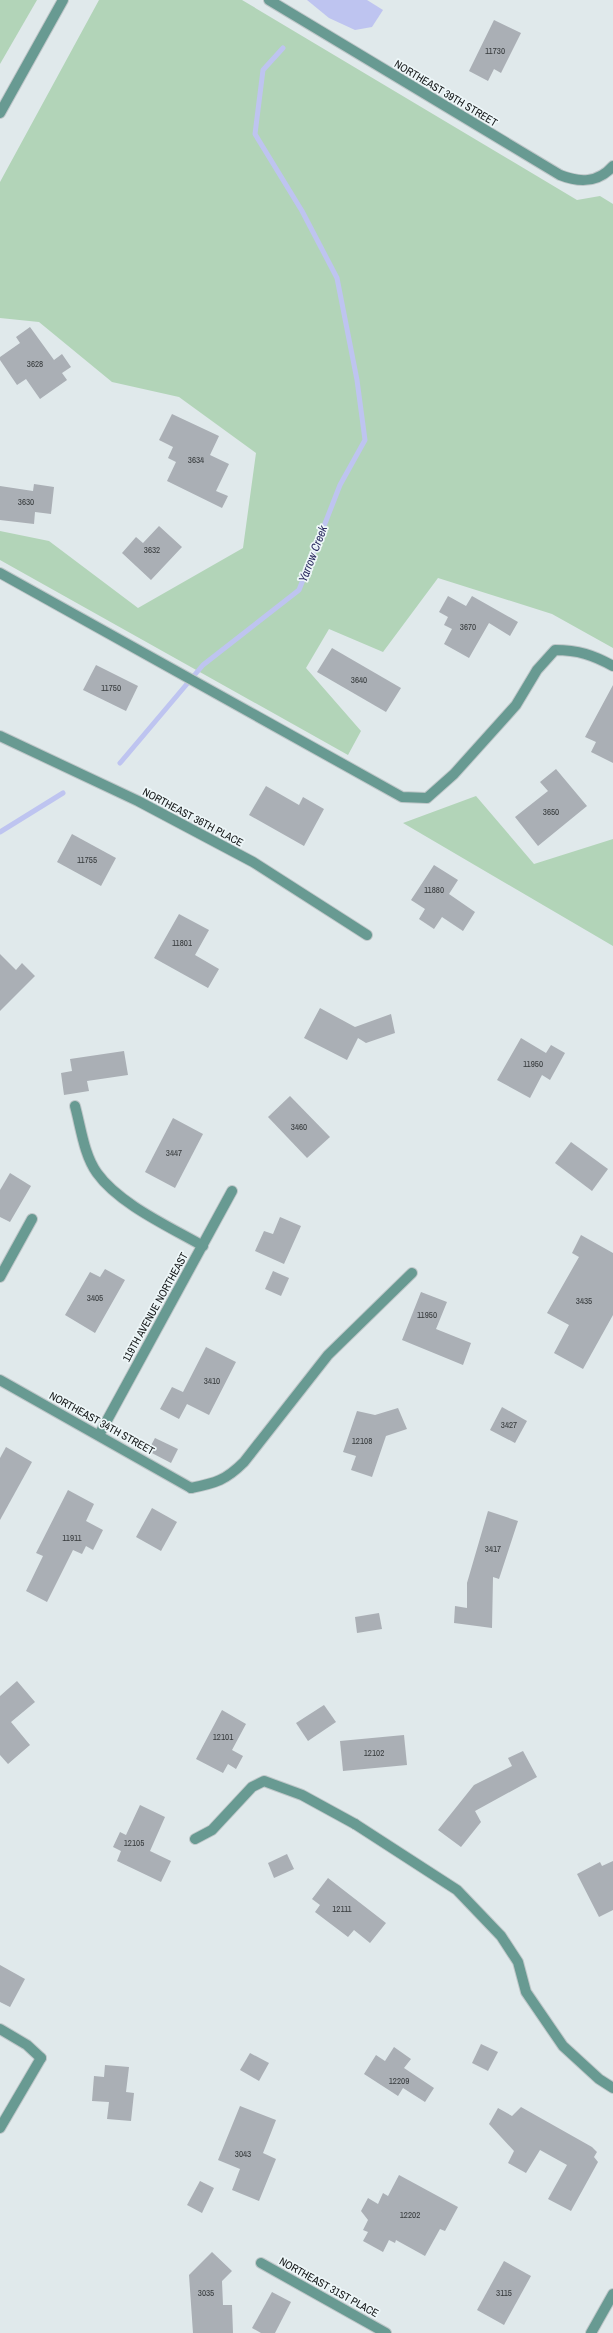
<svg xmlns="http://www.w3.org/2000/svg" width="613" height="2333" viewBox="0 0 613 2333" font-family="'Archivo Narrow',sans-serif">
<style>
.green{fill:#b2d4b8}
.water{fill:#bec4f0}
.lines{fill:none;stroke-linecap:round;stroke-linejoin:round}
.stream{stroke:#bec4f0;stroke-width:5}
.building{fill:#aaafb5}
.service-casing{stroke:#bfc7c9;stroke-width:12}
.minor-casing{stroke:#bfc7c9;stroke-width:12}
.tertiary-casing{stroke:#bfc7c9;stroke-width:12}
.service{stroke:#689a92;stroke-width:10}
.minor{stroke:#689a92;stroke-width:10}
.tertiary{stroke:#689a92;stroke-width:10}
.labels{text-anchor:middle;stroke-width:3.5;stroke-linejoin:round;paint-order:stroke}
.number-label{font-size:9px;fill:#373b3d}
.street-label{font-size:11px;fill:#111415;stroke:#edf6f8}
.water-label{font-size:12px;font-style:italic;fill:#2b2b60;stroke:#edf6f8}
</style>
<rect width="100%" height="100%" fill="#e0e9eb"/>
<!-- green -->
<g class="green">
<path d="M 0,0 L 37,0 L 0,64 Z"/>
<path d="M 99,0 L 242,0 L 577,200 L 600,196 L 613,204 L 613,648 L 552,614 L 438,578 L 383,652 L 329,629 L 306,668 L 361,731 L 348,755 L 0,560 L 0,531 L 49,541 L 138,608 L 243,548 L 256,453 L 179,397 L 112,382 L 39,322 L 0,318 L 0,182 Z"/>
<path d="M 476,796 L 534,864 L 613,839 L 613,946 L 403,823 Z"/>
</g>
<!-- water -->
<path class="water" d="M 307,0 L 367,0 L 383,10 L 372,27 L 355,30 L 329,18 Z"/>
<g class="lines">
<!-- stream -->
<g class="stream">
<path d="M 120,763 L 203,665 L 299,590 L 340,485 L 365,440 L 357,380 L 337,278 L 302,211 L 255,134 L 263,70 L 283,48"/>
<path d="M 0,832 L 63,793"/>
</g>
</g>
<!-- building -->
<g class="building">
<path d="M 494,20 L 521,33 L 501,73 L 494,69 L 488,81 L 469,71 Z"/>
<path d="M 30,327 L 54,360 L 62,354 L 71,367 L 62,373 L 67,380 L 40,399 L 26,379 L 17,385 L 0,360 L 0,357 L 20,343 L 16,337 Z"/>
<path d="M 172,414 L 219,436 L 210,455 L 229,464 L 216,491 L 228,496 L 222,508 L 167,481 L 176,462 L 168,458 L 173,447 L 159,440 Z"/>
<path d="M 34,484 L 54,487 L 51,514 L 35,512 L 34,524 L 0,520 L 0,486 L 33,491 Z"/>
<path d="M 159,526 L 182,547 L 151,580 L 122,553 L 136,537 L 143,543 Z"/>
<path d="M 448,596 L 466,606 L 472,596 L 518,622 L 510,636 L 489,623 L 469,658 L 444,644 L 452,629 L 444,625 L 448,617 L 439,612 Z"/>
<path d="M 332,648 L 401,688 L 386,712 L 317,672 Z"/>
<path d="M 96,665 L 138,686 L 126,711 L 83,690 Z"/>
<path d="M 613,685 L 613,763 L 591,752 L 596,742 L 585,737 Z"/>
<path d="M 556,769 L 587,806 L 538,846 L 515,817 L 548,791 L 540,782 Z"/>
<path d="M 266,786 L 299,805 L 303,797 L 324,809 L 304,846 L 249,815 Z"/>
<path d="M 72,834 L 116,858 L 101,886 L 57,862 Z"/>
<path d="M 434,865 L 458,880 L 449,894 L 475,912 L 463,931 L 442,917 L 434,929 L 419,919 L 425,909 L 411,900 Z"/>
<path d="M 179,914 L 209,930 L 195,955 L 219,969 L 208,988 L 154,958 Z"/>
<path d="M 0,954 L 16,970 L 22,963 L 35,976 L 0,1011 Z"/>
<path d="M 320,1008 L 355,1027 L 391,1014 L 395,1033 L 366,1043 L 358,1038 L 347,1060 L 304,1038 Z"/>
<path d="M 521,1038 L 546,1053 L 551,1045 L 565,1053 L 550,1080 L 542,1075 L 530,1098 L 497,1080 Z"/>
<path d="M 124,1051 L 128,1075 L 87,1081 L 89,1091 L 64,1095 L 61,1073 L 72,1071 L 70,1059 Z"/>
<path d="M 290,1096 L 330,1137 L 307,1158 L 268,1117 Z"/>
<path d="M 173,1118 L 203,1134 L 175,1188 L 145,1172 Z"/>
<path d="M 571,1142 L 608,1169 L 592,1191 L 555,1163 Z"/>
<path d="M 10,1173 L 31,1186 L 10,1222 L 0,1217 L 0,1190 Z"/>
<path d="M 280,1217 L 301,1226 L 284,1264 L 255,1251 L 264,1231 L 273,1234 Z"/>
<path d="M 581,1235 L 613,1253 L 613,1315 L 583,1369 L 554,1353 L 569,1325 L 547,1313 L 579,1257 L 572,1253 Z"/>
<path d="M 105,1269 L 125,1280 L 95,1333 L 65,1315 L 90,1272 L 100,1277 Z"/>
<path d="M 273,1271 L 289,1278 L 281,1296 L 265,1289 Z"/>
<path d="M 421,1292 L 447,1302 L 436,1329 L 471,1343 L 463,1365 L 402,1340 Z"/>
<path d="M 206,1347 L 236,1362 L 209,1415 L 187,1404 L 179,1419 L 160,1409 L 172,1387 L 183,1392 Z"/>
<path d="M 502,1407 L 527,1421 L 515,1443 L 490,1430 Z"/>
<path d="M 398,1408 L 407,1429 L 386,1436 L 372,1477 L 351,1470 L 356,1456 L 343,1452 L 357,1411 L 375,1415 Z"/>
<path d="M 155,1438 L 178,1449 L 171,1463 L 148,1451 Z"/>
<path d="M 6,1447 L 32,1462 L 0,1520 L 0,1458 Z"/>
<path d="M 68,1490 L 94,1504 L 86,1521 L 103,1530 L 93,1550 L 86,1546 L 82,1554 L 73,1550 L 47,1602 L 26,1591 L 43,1556 L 36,1553 Z"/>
<path d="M 152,1508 L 177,1522 L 161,1551 L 136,1537 Z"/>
<path d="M 488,1511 L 518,1521 L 499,1579 L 493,1577 L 492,1628 L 454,1623 L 455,1606 L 467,1608 L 467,1583 Z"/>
<path d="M 379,1613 L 382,1629 L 357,1633 L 355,1617 Z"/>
<path d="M 17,1681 L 35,1702 L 11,1722 L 30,1745 L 8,1764 L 0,1755 L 0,1696 Z"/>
<path d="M 324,1705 L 336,1722 L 308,1741 L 296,1723 Z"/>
<path d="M 222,1710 L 246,1724 L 232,1750 L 243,1756 L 236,1769 L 228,1764 L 223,1773 L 196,1759 Z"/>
<path d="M 404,1735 L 407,1765 L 343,1771 L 340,1741 Z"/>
<path d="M 523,1751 L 537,1777 L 475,1811 L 481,1822 L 461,1847 L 438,1830 L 474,1785 L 512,1766 L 508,1758 Z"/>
<path d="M 140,1805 L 165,1817 L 150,1851 L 171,1861 L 161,1882 L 117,1861 L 121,1851 L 113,1847 L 120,1832 L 126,1835 Z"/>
<path d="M 287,1854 L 294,1869 L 274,1878 L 268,1863 Z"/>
<path d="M 613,1861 L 613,1910 L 599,1917 L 577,1874 L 600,1862 L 602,1866 Z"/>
<path d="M 328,1878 L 386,1923 L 370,1943 L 354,1930 L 348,1937 L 315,1912 L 320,1905 L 312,1899 Z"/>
<path d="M 0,1965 L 25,1979 L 10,2007 L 0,2002 Z"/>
<path d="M 481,2044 L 498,2052 L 488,2071 L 472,2063 Z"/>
<path d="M 394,2047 L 411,2059 L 404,2068 L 434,2088 L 425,2102 L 403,2088 L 398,2096 L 364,2074 L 376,2055 L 385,2061 Z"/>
<path d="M 250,2053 L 269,2063 L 259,2081 L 240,2070 Z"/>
<path d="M 105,2065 L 129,2067 L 126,2092 L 134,2093 L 131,2121 L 107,2119 L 109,2102 L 92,2101 L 94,2076 L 104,2077 Z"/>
<path d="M 240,2106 L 276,2120 L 263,2153 L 276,2159 L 259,2201 L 232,2190 L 240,2169 L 218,2160 Z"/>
<path d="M 521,2107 L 592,2147 L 597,2152 L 594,2157 L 598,2162 L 571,2211 L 548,2199 L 567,2165 L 540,2150 L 526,2173 L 508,2163 L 514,2151 L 489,2124 L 498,2108 L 512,2116 Z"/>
<path d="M 399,2175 L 458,2207 L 445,2231 L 440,2229 L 425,2256 L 396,2240 L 395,2243 L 389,2240 L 383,2252 L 363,2241 L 368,2232 L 363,2230 L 368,2220 L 361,2211 L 368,2198 L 378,2204 L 383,2193 L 388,2196 Z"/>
<path d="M 200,2181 L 214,2188 L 202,2213 L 187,2205 Z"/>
<path d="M 212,2252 L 232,2271 L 222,2281 L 223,2305 L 232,2305 L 233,2333 L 193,2333 L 189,2275 Z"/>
<path d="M 504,2261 L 531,2276 L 504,2325 L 477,2310 Z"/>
<path d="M 272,2292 L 291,2302 L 275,2333 L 261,2333 L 252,2328 Z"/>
</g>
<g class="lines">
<defs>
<g id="service">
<path d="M 0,573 L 402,797 L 427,798 L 454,774 L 516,705 L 537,670 L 555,650 C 578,650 593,655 613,666"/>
<path d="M 75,1106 C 81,1128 84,1155 97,1173 C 119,1204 170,1227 203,1246"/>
<path d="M 0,1277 L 32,1219"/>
<path d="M 191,1488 C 216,1483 226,1480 244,1462 L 328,1355 L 412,1273"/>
<path d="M 195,1839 L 212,1830 L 252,1787 L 264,1781 L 302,1795 L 355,1824"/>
<path d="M 0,2029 L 27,2045 L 41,2058"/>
</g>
<g id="minor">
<path d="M 269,0 L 560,175 C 580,183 598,183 613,166"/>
<path d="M 0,736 L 138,801 L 253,862 L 367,935"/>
<path d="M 0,1380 L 191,1488"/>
<path d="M 99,1435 L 232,1191"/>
<path d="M 355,1824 L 457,1890 L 501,1936 L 518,1962 L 526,1992 L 563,2046 L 599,2079 L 613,2088"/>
<path d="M 0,2128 L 41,2058"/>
<path d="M 261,2263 L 386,2333"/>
<path d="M 591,2333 L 613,2294"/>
</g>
<path id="tertiary" d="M 0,113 L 63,0"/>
</defs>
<!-- service casing -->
<use href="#service" class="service-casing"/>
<!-- minor casing -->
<use href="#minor" class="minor-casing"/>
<!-- tertiary casing -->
<use href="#tertiary" class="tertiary-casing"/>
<!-- service -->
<use href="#service" class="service"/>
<!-- minor -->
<use href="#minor" class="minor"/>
<!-- tertiary -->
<use href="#tertiary" class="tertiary"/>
</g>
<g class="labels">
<!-- number labels -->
<g class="number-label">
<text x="495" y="54">11730</text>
<text x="35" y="367">3628</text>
<text x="196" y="463">3634</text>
<text x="26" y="505">3630</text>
<text x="152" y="553">3632</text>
<text x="468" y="630">3670</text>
<text x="359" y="683">3640</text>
<text x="111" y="691">11750</text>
<text x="551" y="815">3650</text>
<text x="87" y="863">11755</text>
<text x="434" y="893">11880</text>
<text x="182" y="946">11801</text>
<text x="533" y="1067">11950</text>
<text x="299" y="1130">3460</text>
<text x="174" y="1156">3447</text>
<text x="95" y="1301">3405</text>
<text x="584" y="1304">3435</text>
<text x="427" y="1318">11950</text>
<text x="212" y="1384">3410</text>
<text x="509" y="1428">3427</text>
<text x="362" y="1444">12108</text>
<text x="72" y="1541">11911</text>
<text x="493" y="1552">3417</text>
<text x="223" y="1740">12101</text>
<text x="374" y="1756">12102</text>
<text x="134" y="1846">12105</text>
<text x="342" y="1912">12111</text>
<text x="399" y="2084">12209</text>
<text x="243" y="2157">3043</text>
<text x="410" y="2218">12202</text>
<text x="206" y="2296">3035</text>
<text x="504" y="2296">3115</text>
</g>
<!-- street labels -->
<g class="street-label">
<text transform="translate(446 93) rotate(31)" y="4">NORTHEAST 39TH STREET</text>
<text transform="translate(193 817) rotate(28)" y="4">NORTHEAST 36TH PLACE</text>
<text transform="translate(155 1307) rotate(-61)" y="4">119TH AVENUE NORTHEAST</text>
<text transform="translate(102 1423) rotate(29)" y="4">NORTHEAST 34TH STREET</text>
<text transform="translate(329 2287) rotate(29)" y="4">NORTHEAST 31ST PLACE</text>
</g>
<!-- water labels -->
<g class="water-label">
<text transform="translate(313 554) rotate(-69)" y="4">Yarrow Creek</text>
</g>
</g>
</svg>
